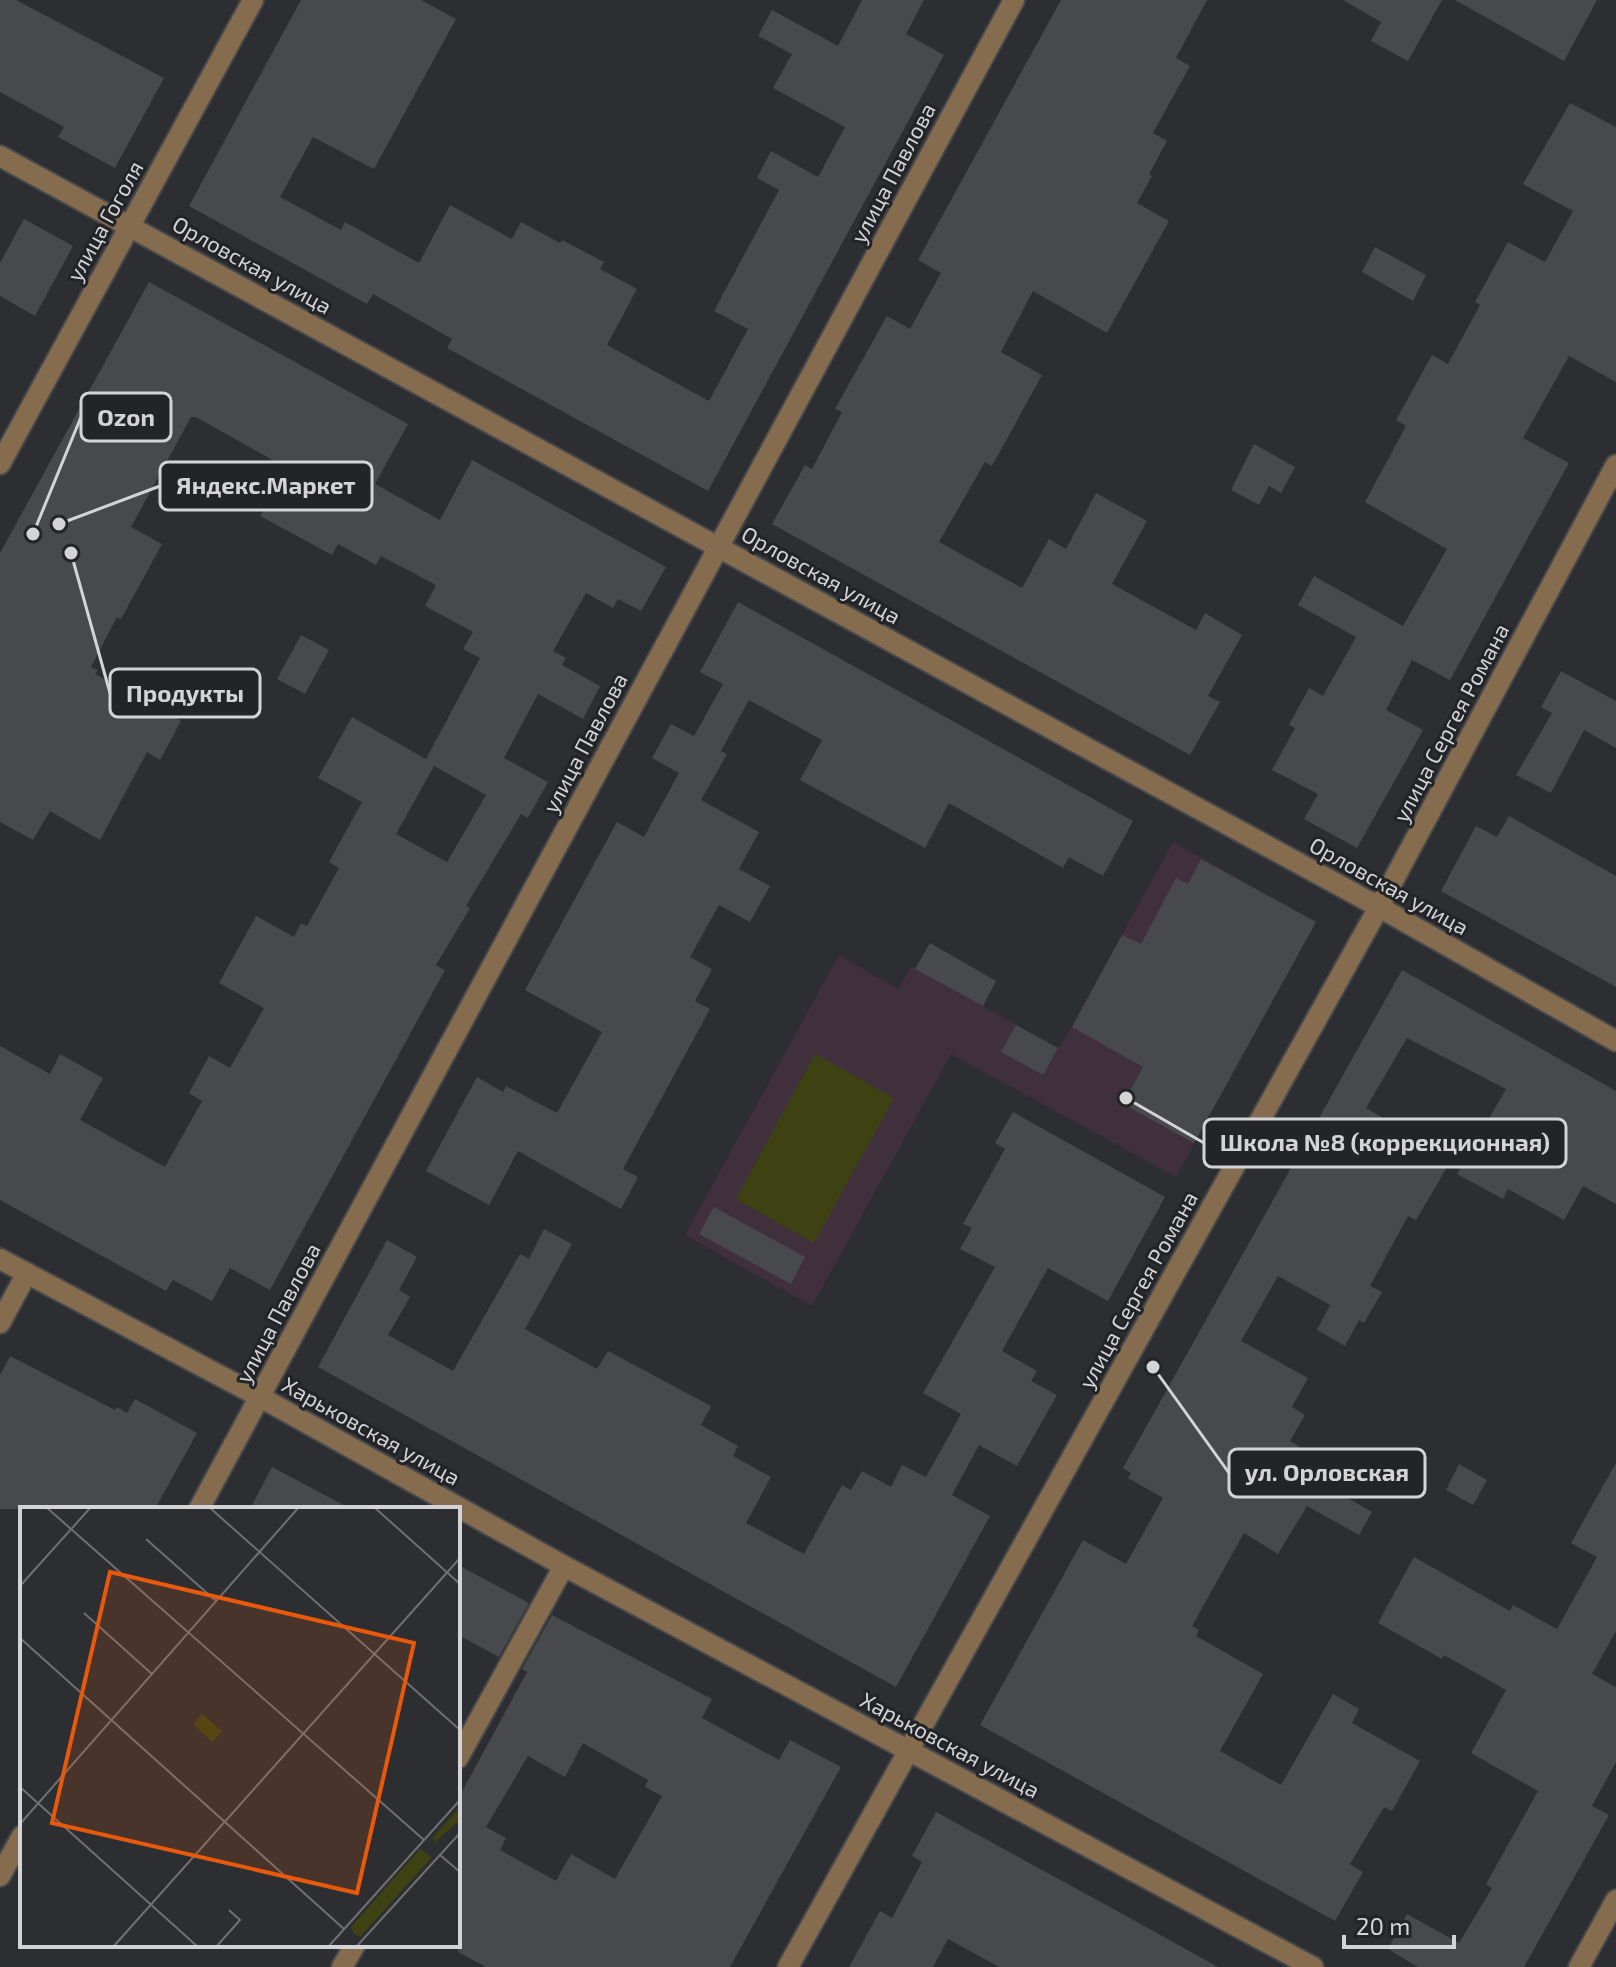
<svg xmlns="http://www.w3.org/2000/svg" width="1616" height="1967" viewBox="0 0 1616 1967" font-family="'Exo 2',sans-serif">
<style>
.education{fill:#40303b}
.green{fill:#3e4213}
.building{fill:#48494c;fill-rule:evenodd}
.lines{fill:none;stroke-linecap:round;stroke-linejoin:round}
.minor-casing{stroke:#48494c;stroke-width:24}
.minor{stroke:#866c4f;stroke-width:20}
.labels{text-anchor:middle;stroke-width:6;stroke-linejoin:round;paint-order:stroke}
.street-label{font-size:22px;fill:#d4d4d7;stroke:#232427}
.inset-road{fill:none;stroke:#707073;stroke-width:2}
.view{fill:#e8590c;fill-opacity:0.15;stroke:#e8590c;stroke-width:4}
.inset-edge{fill:none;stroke:#d4d4d7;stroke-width:4}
.leader{fill:none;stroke:#d4d4d7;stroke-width:3}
.callout-dot{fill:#d4d4d7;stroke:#232427;stroke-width:3}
.callout{fill:#232427;stroke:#d4d4d7;stroke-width:3}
.callout-label{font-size:24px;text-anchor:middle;font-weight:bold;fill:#d4d4d7}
</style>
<rect width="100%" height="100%" fill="#2d2e31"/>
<!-- education -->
<path class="education" d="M 1173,842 L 1316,922 L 1176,1177 L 951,1054 L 812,1306 L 685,1235 L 839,955 L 898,989 L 911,966 L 1059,1049 Z"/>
<!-- green -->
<path class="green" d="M 815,1054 L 894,1098 L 814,1243 L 736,1199 Z"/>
<!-- building -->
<g class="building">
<path d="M 0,0 L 16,0 L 164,78 L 115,168 L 58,137 L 64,127 L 0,92 Z"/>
<path d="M 301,0 L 421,0 L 456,19 L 374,169 L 313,137 L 280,197 L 341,230 L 345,222 L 419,263 L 450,205 L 512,239 L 521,222 L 560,243 L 562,240 L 604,262 L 600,269 L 637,289 L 607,345 L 709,401 L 748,329 L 714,311 L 779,190 L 757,178 L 771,151 L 818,177 L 845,127 L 773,88 L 792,54 L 758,36 L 772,10 L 838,46 L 862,0 L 924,0 L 906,34 L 944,55 L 708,491 L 447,348 L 452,339 L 373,294 L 367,304 L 189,206 Z"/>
<path d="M 1061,0 L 1207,0 L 1176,58 L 1190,66 L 1153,133 L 1167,141 L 1149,174 L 1152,176 L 1137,203 L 1169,221 L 1107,333 L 1033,291 L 1001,352 L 1042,375 L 992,466 L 985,462 L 939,542 L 1022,588 L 1049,539 L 1066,549 L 1096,493 L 1147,521 L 1112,584 L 1196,630 L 1205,613 L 1242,635 L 1208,696 L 1220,702 L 1190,755 L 772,524 L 805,465 L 812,469 L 842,412 L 835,409 L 887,316 L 910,329 L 941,273 L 918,260 Z"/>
<path d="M 1343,0 L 1442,0 L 1408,61 L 1371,41 L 1381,22 Z"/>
<path d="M 1455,0 L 1597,0 L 1564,61 Z"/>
<path d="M 1570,103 L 1616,127 L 1616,382 L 1569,356 L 1523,438 L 1569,463 L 1450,680 L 1412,660 L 1386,710 L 1423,730 L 1357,848 L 1304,819 L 1318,794 L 1272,770 L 1295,728 L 1289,725 L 1309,688 L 1323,696 L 1356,637 L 1298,605 L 1314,576 L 1403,626 L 1447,549 L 1365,502 L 1406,426 L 1396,420 L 1432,355 L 1448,364 L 1480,305 L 1475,302 L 1508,242 L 1545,262 L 1573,211 L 1523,184 Z"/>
<path d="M 24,219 L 73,246 L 35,316 L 0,296 L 0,263 Z"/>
<path d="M 1375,247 L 1426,275 L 1413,301 L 1362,272 Z"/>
<path d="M 149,282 L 408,424 L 375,484 L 440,520 L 472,460 L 666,567 L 641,611 L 618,599 L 613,608 L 586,593 L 553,651 L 566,658 L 562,665 L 600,686 L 583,719 L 538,694 L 504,758 L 548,782 L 528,818 L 521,814 L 466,906 L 470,908 L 436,965 L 445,970 L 270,1290 L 230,1268 L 212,1301 L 173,1280 L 166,1291 L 0,1200 L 0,1046 L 50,1074 L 60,1054 L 103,1078 L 80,1120 L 165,1167 L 202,1101 L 189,1093 L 209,1056 L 230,1068 L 264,1008 L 219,983 L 256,916 L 294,937 L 301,923 L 307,926 L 339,868 L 329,862 L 362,802 L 318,778 L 352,717 L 426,759 L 480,658 L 463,649 L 473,632 L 425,606 L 436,585 L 381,556 L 376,565 L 338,544 L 332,555 L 260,516 L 287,468 L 196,417 L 191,417 L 131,527 L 162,544 L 121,619 L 117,617 L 91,667 L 98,670 L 95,674 L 181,721 L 160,760 L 147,752 L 100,840 L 50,811 L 33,840 L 0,822 L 0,553 ZM 434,766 L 486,795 L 447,862 L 396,834 Z"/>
<path d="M 1254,444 L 1295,467 L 1281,493 L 1269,486 L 1259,505 L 1231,490 Z"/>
<path d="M 738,602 L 1133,821 L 1103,876 L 1069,857 L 1063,868 L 949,803 L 925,848 L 800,780 L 822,740 L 749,700 L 721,751 L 727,754 L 701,800 L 759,832 L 739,869 L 770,886 L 750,922 L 719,905 L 690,957 L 712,969 L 695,1001 L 710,1009 L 623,1169 L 638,1177 L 621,1209 L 518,1151 L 489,1205 L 426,1171 L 477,1077 L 503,1092 L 506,1086 L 557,1113 L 602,1032 L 525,990 L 617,822 L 644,837 L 679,773 L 652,758 L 671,724 L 694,736 L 723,684 L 700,672 Z"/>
<path d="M 301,635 L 329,650 L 305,694 L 277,679 Z"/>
<path d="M 1561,671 L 1616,701 L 1616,748 L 1584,730 L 1551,793 L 1516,775 L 1552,713 L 1541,707 Z"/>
<path d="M 1509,816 L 1616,876 L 1616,987 L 1441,891 L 1476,826 L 1497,837 Z"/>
<path d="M 1201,859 L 1316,922 L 1194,1143 L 1123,1104 L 1143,1067 L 1072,1027 L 1122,935 L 1141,944 L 1176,878 L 1188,884 Z"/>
<path d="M 930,943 L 996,981 L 983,1006 L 915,969 Z"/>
<path d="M 1402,970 L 1616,1091 L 1616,1204 L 1583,1186 L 1564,1220 L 1508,1189 L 1503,1199 L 1457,1174 L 1506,1089 L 1407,1038 L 1366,1108 L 1393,1124 L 1388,1134 L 1446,1169 L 1416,1220 L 1408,1216 L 1370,1286 L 1382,1292 L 1364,1323 L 1359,1320 L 1345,1346 L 1317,1330 L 1330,1305 L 1278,1276 L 1241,1341 L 1308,1378 L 1292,1407 L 1305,1415 L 1290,1441 L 1309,1452 L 1299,1470 L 1372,1512 L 1359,1535 L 1307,1506 L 1278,1554 L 1244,1533 L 1192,1626 L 1199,1630 L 1196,1636 L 1263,1674 L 1220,1751 L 1281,1785 L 1333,1694 L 1359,1709 L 1352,1723 L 1420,1761 L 1392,1811 L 1384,1807 L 1350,1864 L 1363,1872 L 1335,1921 L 980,1725 L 1083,1540 L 1126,1564 L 1163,1498 L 1128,1478 L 1131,1473 L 1123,1468 Z"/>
<path d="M 1016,1025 L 1058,1048 L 1043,1075 L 1001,1052 Z"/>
<path d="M 1013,1112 L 1165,1197 L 1108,1301 L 1048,1268 L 1002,1351 L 1037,1371 L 1031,1381 L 1057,1395 L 1017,1466 L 979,1445 L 952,1495 L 990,1516 L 896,1687 L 318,1367 L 387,1240 L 417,1257 L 399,1290 L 410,1297 L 388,1335 L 453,1371 L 520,1254 L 529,1259 L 544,1229 L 572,1244 L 525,1329 L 597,1369 L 608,1351 L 711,1406 L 701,1425 L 738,1446 L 733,1456 L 771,1477 L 746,1523 L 804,1554 L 842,1485 L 851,1490 L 862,1471 L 891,1487 L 902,1465 L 926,1477 L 961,1414 L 923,1393 L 995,1267 L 960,1249 L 972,1228 L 963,1224 L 1005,1149 L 995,1143 Z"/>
<path d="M 714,1207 L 805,1257 L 791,1284 L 699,1234 Z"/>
<path d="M 10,1356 L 115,1410 L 117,1407 L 127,1413 L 135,1399 L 197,1433 L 155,1509 L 0,1509 L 0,1375 Z"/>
<path d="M 1616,1463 L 1616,1631 L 1592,1674 L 1616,1687 L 1616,1762 L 1592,1806 L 1609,1815 L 1524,1967 L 1418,1967 L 1388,1949 L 1407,1914 L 1459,1943 L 1492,1888 L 1486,1884 L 1538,1791 L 1471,1753 L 1506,1690 L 1444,1655 L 1442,1659 L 1378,1623 L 1414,1557 L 1510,1611 L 1513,1605 L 1557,1629 L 1597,1557 L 1571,1543 Z"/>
<path d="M 1459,1464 L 1487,1480 L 1473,1505 L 1446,1490 Z"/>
<path d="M 272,1467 L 351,1509 L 250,1509 Z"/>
<path d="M 458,1565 L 529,1603 L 499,1657 L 458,1635 Z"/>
<path d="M 552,1615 L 712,1699 L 702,1718 L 779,1760 L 790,1740 L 841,1767 L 730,1967 L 486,1967 L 458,1952 L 458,1799 L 527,1672 L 522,1669 ZM 583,1743 L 648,1780 L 645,1787 L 662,1796 L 615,1879 L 571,1854 L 556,1881 L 500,1850 L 506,1838 L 486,1827 L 528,1756 L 565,1777 Z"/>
<path d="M 936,1812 L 1130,1918 L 1218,1967 L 999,1967 L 948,1939 L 933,1967 L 849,1967 L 880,1911 L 892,1918 L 922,1862 L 912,1856 Z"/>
</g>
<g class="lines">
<defs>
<g id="minor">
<path d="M 0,156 L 1379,907 L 1616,1041"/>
<path d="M 0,464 L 253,0"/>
<path d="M 0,1259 L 260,1397 L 564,1566 L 1313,1967"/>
<path d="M 0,1323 L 27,1273"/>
<path d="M 199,1509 L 1014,0"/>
<path d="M 458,1758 L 564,1566"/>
<path d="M 0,1876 L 22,1836"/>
<path d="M 342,1967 L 355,1945"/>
<path d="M 788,1967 L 1379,907 L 1616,465"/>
<path d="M 1579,1967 L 1616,1900"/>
</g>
</defs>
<!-- minor casing -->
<use href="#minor" class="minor-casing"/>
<!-- minor -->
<use href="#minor" class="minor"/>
</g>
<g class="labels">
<!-- street labels -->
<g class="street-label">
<text transform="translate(893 173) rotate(-62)" y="8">улица Павлова</text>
<text transform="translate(105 221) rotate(-61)" y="8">улица Гоголя</text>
<text transform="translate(252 265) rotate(29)" y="8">Орловская улица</text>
<text transform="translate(821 575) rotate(29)" y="8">Орловская улица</text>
<text transform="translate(1451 723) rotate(-62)" y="8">улица Сергея Романа</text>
<text transform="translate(585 743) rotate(-62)" y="8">улица Павлова</text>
<text transform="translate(1389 886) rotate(29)" y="8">Орловская улица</text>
<text transform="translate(1138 1290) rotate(-61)" y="8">улица Сергея Романа</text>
<text transform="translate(278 1313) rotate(-62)" y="8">улица Павлова</text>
<text transform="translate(371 1431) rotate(29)" y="8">Харьковская улица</text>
<text transform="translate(950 1745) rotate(28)" y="8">Харьковская улица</text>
</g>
</g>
<!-- overview -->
<g transform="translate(20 1507)">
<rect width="440" height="440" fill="#2d2e31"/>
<path d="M 182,207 L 202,224 L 192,235 L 173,217 ZM 440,300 L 440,313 L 414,336 L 413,330 ZM 400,342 L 412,350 L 341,429 L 334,427 L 331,420 Z" fill="#3e4213"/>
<path class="inset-road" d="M 26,0 L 404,333M 189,0 L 440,223M 354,0 L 440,77M 126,32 L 196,94M 0,79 L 71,0M 64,106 L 132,167M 0,131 L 324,422M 0,280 L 178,440M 0,317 L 279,0M 420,348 L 440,365M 93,440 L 440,51M 196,440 L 220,413 L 209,403M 308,440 L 440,293M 336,440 L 440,326"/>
<path class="view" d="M 90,65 L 394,136 L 337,386 L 32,316 Z"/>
<rect width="440" height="440" class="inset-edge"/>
</g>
<!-- callouts -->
<path class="leader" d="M33 534L81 417M59 524L160 486M71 553L110 693M1126 1098L1204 1143M1153 1367L1229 1473"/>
<g class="callout-dot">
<circle cx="33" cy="534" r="8"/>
<circle cx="59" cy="524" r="8"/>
<circle cx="71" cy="553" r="8"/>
<circle cx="1126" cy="1098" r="8"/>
<circle cx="1153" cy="1367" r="8"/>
</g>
<g class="callout">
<rect x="81" y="393" width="90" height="48" rx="8"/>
<rect x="160" y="462" width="212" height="48" rx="8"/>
<rect x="110" y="669" width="150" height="48" rx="8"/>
<rect x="1204" y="1119" width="362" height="48" rx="8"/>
<rect x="1229" y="1449" width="196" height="48" rx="8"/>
</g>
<g class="callout-label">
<text x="126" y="426">Ozon</text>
<text x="266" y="494">Яндекс.Маркет</text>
<text x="185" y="702">Продукты</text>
<text x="1385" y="1151">Школа №8 (коррекционная)</text>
<text x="1327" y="1481">ул. Орловская</text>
</g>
<!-- scale -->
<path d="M1344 1935v12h110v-12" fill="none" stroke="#d4d4d7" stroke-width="4"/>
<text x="1356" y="1935" font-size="24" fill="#d4d4d7" stroke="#232427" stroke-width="6" paint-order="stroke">20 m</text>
</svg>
